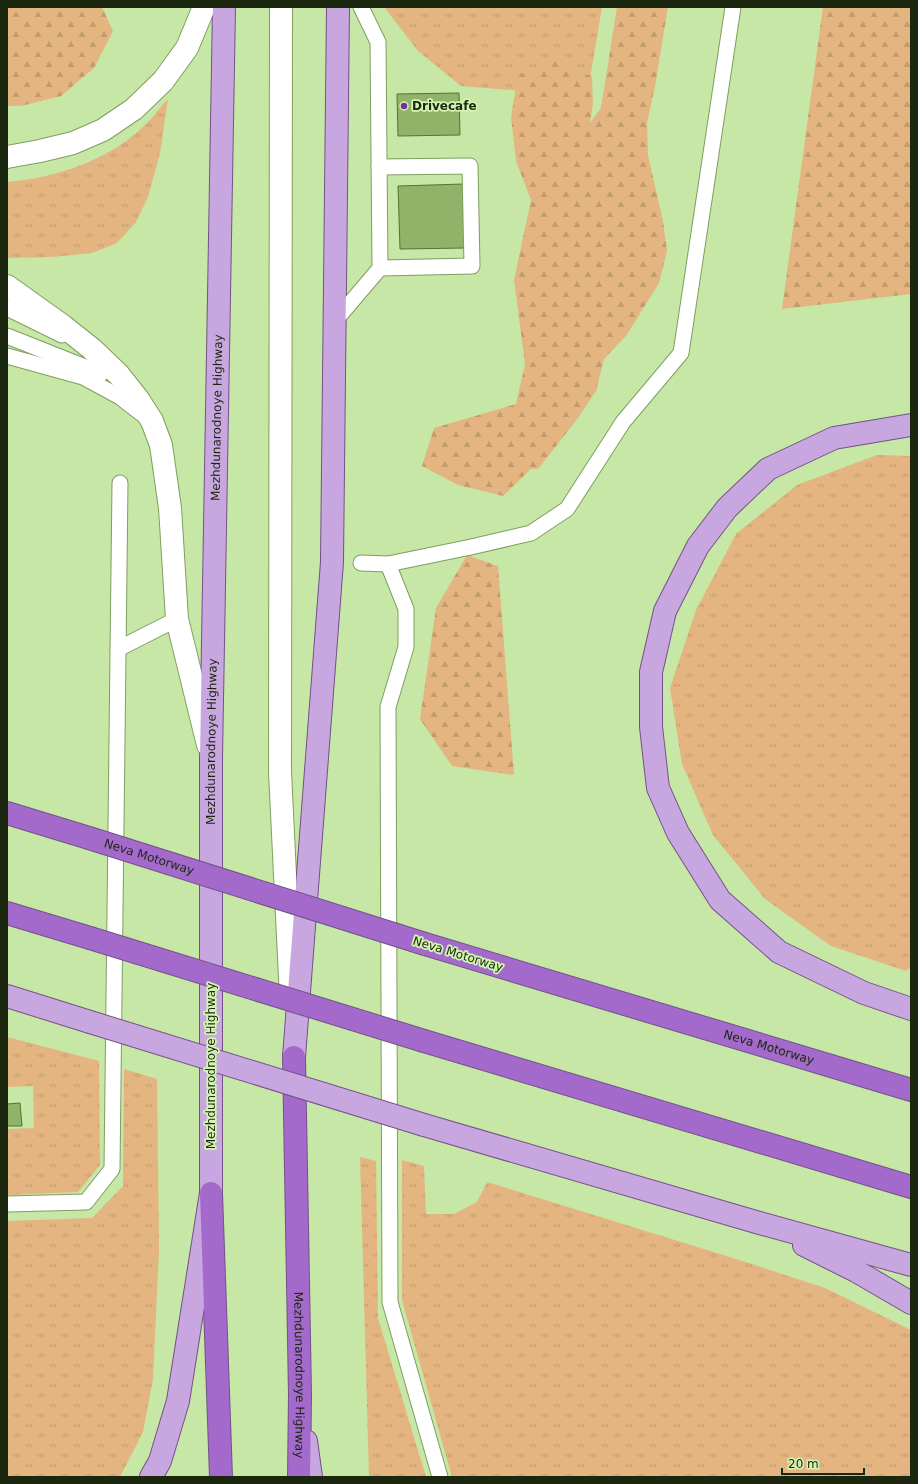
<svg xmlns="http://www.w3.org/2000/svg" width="918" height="1484" viewBox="0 0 918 1484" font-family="'DejaVu Sans',sans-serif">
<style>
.grass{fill:url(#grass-tufts)}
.forest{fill:url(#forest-firs)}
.building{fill:#8fb368;stroke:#567235}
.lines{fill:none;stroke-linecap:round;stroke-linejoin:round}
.lane-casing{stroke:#809e5f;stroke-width:17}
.street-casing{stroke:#809e5f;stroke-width:24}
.secondary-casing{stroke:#809e5f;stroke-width:24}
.primary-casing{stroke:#735288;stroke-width:24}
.highway-casing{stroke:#735288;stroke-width:24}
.lane{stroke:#fff;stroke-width:15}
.street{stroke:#fff;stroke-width:22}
.secondary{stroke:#fff;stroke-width:22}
.primary{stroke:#c8a6e0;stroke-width:22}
.highway{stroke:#a36acb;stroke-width:22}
.primary-bridge-casing{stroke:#735288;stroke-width:24;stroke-linecap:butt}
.highway-bridge-casing{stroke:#735288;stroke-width:24;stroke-linecap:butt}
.primary-bridge{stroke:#c8a6e0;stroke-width:22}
.highway-bridge{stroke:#a36acb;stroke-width:22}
.poi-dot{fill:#752da0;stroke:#d3f5b2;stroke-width:1.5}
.labels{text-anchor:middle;stroke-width:3.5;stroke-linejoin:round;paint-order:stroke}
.poi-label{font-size:12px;font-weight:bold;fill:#1a260d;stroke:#d3f5b2;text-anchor:start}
.street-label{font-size:12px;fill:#1a260d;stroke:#d3f5b2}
</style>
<defs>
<pattern id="grass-tufts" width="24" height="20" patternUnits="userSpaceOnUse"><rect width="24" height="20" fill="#e4b580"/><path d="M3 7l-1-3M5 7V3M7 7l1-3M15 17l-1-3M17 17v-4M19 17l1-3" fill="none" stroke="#c39c6d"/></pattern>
<pattern id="forest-firs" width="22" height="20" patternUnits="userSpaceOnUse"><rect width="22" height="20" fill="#e4b580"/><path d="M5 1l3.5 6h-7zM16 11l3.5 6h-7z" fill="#c39c6d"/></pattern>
</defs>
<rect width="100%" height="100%" fill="#c6e7a5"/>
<!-- grass -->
<g class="grass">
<path d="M 385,7 L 602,7 L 587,96 L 461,86 L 418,51 L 387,11 Z"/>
<path d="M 168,99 L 160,153 L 148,197 L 136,222 L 117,243 L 92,253 L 52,257 L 7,258 L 7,182 C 56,178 113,159 148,122 C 155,115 161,106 168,99 Z"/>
<path d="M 877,455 L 911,456 L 911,967 L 906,971 L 831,946 L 765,899 L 713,835 L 682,764 L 670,688 L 696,610 L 736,534 L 797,485 Z"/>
<path d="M 7,1037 L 99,1061 L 100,1165 L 78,1192 L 7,1195 L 7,1129 L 34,1128 L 33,1086 L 7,1087 Z"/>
<path d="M 124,1069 L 157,1079 L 159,1249 L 153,1379 L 143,1432 L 120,1477 L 7,1477 L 7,1221 L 92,1218 L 123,1186 Z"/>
<path d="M 360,1157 L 376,1161 L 378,1318 L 426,1477 L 369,1477 Z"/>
<path d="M 402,1160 L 424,1166 L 426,1214 L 454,1214 L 477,1202 L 487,1182 L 733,1258 L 825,1288 L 911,1330 L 911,1477 L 452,1477 L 402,1300 Z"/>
</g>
<!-- forest -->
<g class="forest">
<path d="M 7,7 L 102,7 L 113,31 L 94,68 L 61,96 L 21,106 L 7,106 Z"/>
<path d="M 617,7 L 668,7 L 655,86 L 647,123 L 648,155 L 663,221 L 667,251 L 659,283 L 626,336 L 604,359 L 596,391 L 578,418 L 538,469 L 531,469 L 503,496 L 458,485 L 422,466 L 434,428 L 516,404 L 525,364 L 514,280 L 531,200 L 516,161 L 511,117 L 518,75 L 557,59 L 592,77 L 593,104 L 590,123 L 601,108 Z"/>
<path d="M 823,7 L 911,7 L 911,294 L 782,309 Z"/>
<path d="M 467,555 L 498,566 L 514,775 L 452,766 L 420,719 L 436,608 Z"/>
</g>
<!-- building -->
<g class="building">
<path d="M 459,93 L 460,135 L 398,136 L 397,94 Z"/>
<path d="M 464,184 L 465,248 L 400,249 L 398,186 Z"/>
<path d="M 20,1103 L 22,1126 L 7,1126 L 7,1104 Z"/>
</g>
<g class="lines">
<defs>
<g id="lane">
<path d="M 379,167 L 470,166 L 472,266 L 380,268"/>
<path d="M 7,308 L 62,335"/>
<path d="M 335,321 L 380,268 L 378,42 L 361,7"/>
<path d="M 7,336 L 90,369 L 100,375"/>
<path d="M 7,356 L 83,377 L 120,397 L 142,414"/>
<path d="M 361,563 L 388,564 L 471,547 L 531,533 L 567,509 L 623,422 L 681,353 L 733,7"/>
<path d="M 388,564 L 406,609 L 406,647 L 388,707 L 390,1302 L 440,1477"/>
<path d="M 118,649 L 177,619"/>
<path d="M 7,1204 L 86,1202 L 112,1169 L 120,483"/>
</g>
<path id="street" d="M 7,157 L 40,151 L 73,143 L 103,130 L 134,109 L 163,81 L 187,48 L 204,7"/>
<g id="secondary">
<path d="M 281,7 L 280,772 L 291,998"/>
<path d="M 7,286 L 63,326 L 92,349 L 119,375 L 138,399 L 152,421 L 161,445 L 170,508 L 177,619 L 208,745"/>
</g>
<g id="primary">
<path d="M 911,425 L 834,438 L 768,469 L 727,508 L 698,546 L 665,611 L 651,672 L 651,727 L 658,788 L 678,833 L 720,900 L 779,952 L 864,993 L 911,1009"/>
<path d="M 7,996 L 90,1022"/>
<path d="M 294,1057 L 332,562 L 338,7"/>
<path d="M 424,1125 L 756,1222 L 911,1265"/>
<path d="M 804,1245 L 856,1271 L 911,1303"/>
<path d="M 306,1441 L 311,1477"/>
<path id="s1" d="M 151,1477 L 160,1461 L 178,1401 L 211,1193 L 211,758 L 224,7"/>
</g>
<g id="highway">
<path d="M 7,813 L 89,838"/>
<path d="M 7,913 L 90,938"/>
<path id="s2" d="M 425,944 L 911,1090"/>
<path d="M 424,1041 L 911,1187"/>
<path id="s3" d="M 294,1057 L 300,1395 L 299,1477"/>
<path d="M 211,1193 L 221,1477"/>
</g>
</defs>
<!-- lane casing -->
<use href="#lane" class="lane-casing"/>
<!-- street casing -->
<use href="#street" class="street-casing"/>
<!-- secondary casing -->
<use href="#secondary" class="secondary-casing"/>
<!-- primary casing -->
<use href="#primary" class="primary-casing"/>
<!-- highway casing -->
<use href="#highway" class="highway-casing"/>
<!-- lane -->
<use href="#lane" class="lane"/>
<!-- street -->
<use href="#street" class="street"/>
<!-- secondary -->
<use href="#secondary" class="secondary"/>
<!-- primary -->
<use href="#primary" class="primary"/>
<!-- highway -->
<use href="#highway" class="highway"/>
<defs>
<path id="primary-bridge" d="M 90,1022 L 424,1125"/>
<g id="highway-bridge">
<path id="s4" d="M 89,838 L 425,944"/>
<path d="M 90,938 L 424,1041"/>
</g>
</defs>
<!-- primary-bridge casing -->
<use href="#primary-bridge" class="primary-bridge-casing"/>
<!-- highway-bridge casing -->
<use href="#highway-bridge" class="highway-bridge-casing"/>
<!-- primary-bridge -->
<use href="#primary-bridge" class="primary-bridge"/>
<!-- highway-bridge -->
<use href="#highway-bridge" class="highway-bridge"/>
</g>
<!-- markers -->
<circle class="poi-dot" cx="404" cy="106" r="4"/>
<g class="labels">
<!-- poi labels -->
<g class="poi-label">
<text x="412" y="110">Drivecafe</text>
</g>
<!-- street labels -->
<g class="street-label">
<text dy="4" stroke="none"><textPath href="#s1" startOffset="1067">Mezhdunarodnoye Highway</textPath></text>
<text dy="4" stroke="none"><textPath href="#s1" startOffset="743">Mezhdunarodnoye Highway</textPath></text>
<text dy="4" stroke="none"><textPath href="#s4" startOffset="63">Neva Motorway</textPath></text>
<text transform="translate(458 954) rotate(17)" y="4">Neva Motorway</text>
<text dy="4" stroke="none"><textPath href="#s2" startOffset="359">Neva Motorway</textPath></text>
<text transform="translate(211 1066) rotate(-90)" y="4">Mezhdunarodnoye Highway</text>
<text dy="4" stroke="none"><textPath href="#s3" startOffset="318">Mezhdunarodnoye Highway</textPath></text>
</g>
</g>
<!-- border -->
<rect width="918" height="1484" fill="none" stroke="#1a260d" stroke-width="16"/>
<!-- scale -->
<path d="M782 1468v6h82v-6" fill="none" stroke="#1a260d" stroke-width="2"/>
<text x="788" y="1468" font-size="12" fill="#1a260d" stroke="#d3f5b2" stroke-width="3" paint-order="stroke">20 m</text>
</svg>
